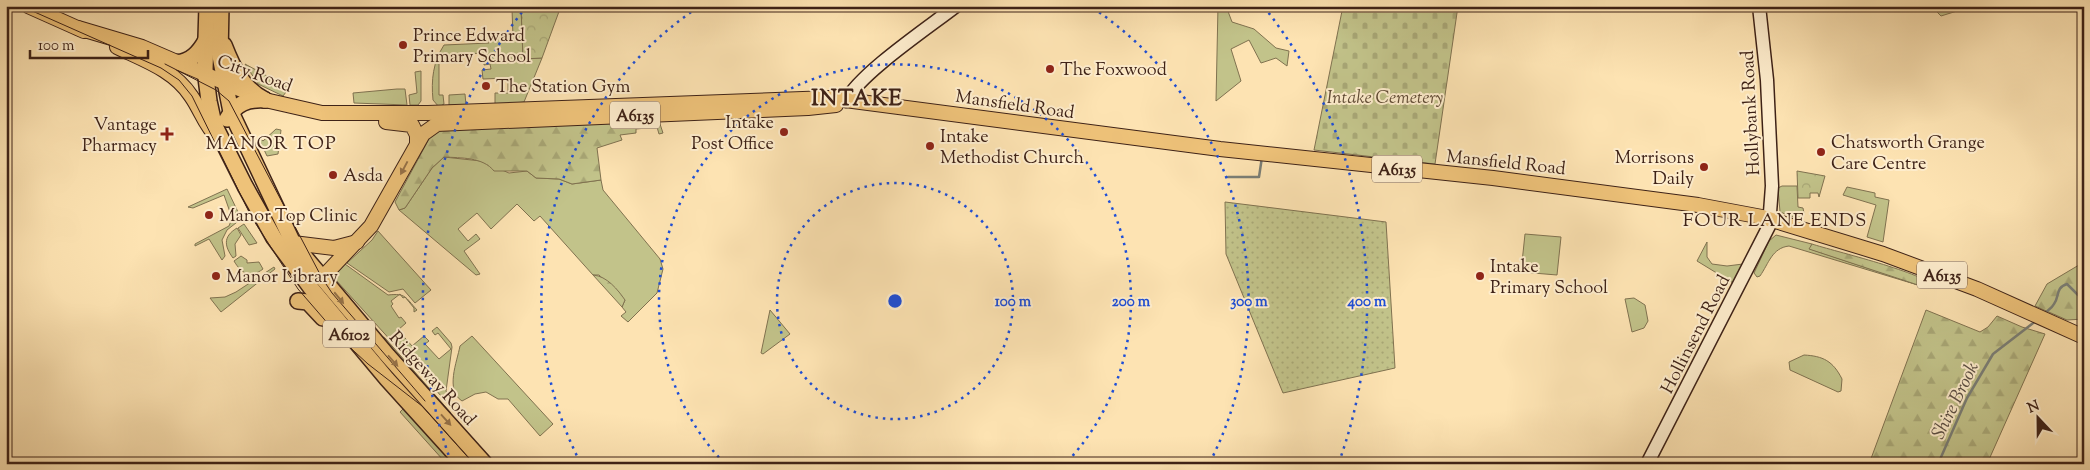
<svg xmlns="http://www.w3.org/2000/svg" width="2090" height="470" viewBox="0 0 2090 470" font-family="'Sorts Mill Goudy',serif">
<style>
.grass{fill:#c2c38a;stroke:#807250}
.forest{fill:url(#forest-firs);stroke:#807250}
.cemetery{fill:url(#cemetery-stones);stroke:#807250}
.park{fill:url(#park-crowns);stroke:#807250}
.garden{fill:url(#garden-dots);stroke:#807250}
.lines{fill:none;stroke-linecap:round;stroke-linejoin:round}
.stream{stroke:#7a7e76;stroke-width:2.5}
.secondary-casing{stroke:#3e2217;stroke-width:15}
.primary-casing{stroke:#3e2217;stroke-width:16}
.trunk-casing{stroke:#3e2217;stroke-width:18}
.secondary{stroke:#feedcd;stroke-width:12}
.primary{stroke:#eec279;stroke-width:14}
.trunk{stroke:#eec279;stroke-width:15}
.tram{stroke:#3e2217;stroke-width:1}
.oneway{fill:#967248}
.ring{fill:none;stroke:#1d4ed8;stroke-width:2.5;stroke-dasharray:2.5 5}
.poi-dot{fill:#8f2418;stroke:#feedcd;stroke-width:2}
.labels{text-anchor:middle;stroke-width:4;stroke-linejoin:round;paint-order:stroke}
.shield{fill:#feedcd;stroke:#785f4e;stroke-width:1}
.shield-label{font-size:16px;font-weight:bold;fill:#3e2217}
.poi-label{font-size:18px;fill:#3e2217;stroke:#feedcd;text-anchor:start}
.street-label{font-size:18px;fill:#3e2217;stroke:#feedcd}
.park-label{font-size:18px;font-style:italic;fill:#5f4a34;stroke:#feedcd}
.neighbourhood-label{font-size:19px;letter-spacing:1px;fill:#3e2217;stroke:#feedcd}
.water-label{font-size:19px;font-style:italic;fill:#5c5046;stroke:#feedcd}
.district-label{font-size:22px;font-weight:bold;letter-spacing:1px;fill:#3e2217;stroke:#feedcd}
.centre{fill:#1d4ed8;stroke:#feedcd;stroke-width:2.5}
.ring-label{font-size:15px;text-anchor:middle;font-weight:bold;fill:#1d4ed8;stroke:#feedcd;stroke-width:4;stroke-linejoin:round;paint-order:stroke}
</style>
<defs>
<pattern id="forest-firs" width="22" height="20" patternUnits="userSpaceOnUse" patternTransform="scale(1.25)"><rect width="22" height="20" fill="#c2c38a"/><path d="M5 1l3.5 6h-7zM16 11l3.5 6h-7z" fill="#a8a776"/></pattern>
<pattern id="cemetery-stones" width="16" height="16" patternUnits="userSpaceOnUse" patternTransform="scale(1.25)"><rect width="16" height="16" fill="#c2c38a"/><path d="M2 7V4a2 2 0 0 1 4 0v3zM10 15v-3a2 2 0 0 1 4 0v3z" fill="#a8a776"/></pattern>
<pattern id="park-crowns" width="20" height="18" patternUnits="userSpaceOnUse" patternTransform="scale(1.25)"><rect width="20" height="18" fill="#c2c38a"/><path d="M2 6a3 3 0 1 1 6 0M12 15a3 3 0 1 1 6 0" fill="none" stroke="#a8a776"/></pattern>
<pattern id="garden-dots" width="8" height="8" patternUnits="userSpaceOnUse" patternTransform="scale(1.25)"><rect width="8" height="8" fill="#c2c38a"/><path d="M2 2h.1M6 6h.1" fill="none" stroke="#a8a776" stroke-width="1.8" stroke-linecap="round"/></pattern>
</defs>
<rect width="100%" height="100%" fill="#fde3b2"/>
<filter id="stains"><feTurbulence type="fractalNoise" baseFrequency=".004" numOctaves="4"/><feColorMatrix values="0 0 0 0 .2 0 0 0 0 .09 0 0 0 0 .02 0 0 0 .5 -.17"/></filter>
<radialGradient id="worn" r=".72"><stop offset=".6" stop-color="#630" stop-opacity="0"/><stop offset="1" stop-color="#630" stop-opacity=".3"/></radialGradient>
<!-- grass -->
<g class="grass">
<path d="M 481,6 L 521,6 L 523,59 L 542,58 L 524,102 L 495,105 L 495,93 L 508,93 L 508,78 L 483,79 L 482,70 L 491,69 L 490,64 L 484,65 L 484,53 L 439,55 L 439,95 L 443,95 L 444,104 L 439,107 L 433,100 C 431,80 433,62 444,45 L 489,43 L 489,39 L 513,37 L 512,9 L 482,10 Z"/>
<path d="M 1218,6 L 1226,6 L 1232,22 L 1254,29 L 1276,48 L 1289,51 L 1287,66 L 1276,58 L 1261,63 L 1249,40 L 1231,49 L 1241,81 L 1216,101 Z"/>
<path d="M 1931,6 L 1957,6 L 1957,11 L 1941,16 Z"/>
<path d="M 421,71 L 421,101 L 418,105 L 410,105 L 409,95 L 417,93 L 415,72 Z"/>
<path d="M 397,89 L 405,89 L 407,105 L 354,103 L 353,93 Z"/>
<path d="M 465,94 L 466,105 L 449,105 L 449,95 Z"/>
<path d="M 276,129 L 281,130 L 278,154 L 267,156 L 258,137 L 263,141 Z"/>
<path d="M 444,157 L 481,161 L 509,173 L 527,171 L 536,178 L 559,179 L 572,184 L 601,180 L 603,190 L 660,259 L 663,269 L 657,293 L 628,322 L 621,316 L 626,312 L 622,307 L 625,300 L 599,275 L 593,275 L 540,216 L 534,221 L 517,204 L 491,229 L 477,213 L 458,229 L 468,241 L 476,234 L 480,239 L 464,251 L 480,274 L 476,275 L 399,210 L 405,208 L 432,168 Z"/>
<path d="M 1782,186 L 1797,186 L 1798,207 L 1803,208 L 1804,213 L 1801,220 L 1780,212 L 1778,188 Z"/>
<path d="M 1847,187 L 1875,193 L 1875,197 L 1889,200 L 1883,242 L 1867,237 L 1876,205 L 1843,195 Z"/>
<path d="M 227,189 L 238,212 L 231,215 L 224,195 L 193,208 L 188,207 Z"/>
<path d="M 240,217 L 241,219 L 227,230 L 222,240 L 225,256 L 222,260 L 209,239 L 195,246 L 195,244 L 229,226 L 231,221 Z"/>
<path d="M 244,224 L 257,243 L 249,245 L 238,228 Z"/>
<path d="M 237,228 L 241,235 L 235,244 L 236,256 L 233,258 C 225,247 222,237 237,228 Z"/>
<path d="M 378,231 L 431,290 L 415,303 L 403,289 L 389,292 L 347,263 L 372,240 Z"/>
<path d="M 1525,234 L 1561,237 L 1557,275 L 1521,272 Z"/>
<path d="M 1776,235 L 1812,244 L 1810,249 L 1921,286 L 1789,246 C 1772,248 1769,263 1760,276 L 1757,277 L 1754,273 L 1769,241 Z"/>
<path d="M 1707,242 L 1707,257 L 1712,264 L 1727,266 L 1743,264 L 1733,283 L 1697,261 Z"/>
<path d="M 241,256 L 247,260 L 247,263 L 259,262 L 263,269 C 250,279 241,273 234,261 Z"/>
<path d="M 345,264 L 388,295 C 406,293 405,297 417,310 L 414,312 L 414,308 L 405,297 L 403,298 L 400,294 L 391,301 L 393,304 L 391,306 L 399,318 L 401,317 L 406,323 L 398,330 L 412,346 L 424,336 L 429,341 L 425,344 L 439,359 L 451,349 L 438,333 L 435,335 L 432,331 L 437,327 L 451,343 L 452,347 L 446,391 L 453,404 L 452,408 L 335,279 L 339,269 Z"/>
<path d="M 274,267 L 275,269 L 221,312 L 210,298 L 225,297 L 236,292 Z"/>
<path d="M 1634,298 L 1645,305 L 1648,321 L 1644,328 L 1632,332 L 1625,299 Z"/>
<path d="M 770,310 L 790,334 L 763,354 L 761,353 Z"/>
<path d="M 378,334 L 385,338 L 451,413 L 448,415 Z"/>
<path d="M 472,336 L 553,424 L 540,436 L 508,399 L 498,399 L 486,392 L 475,394 L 462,401 C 445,390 457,362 460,346 Z"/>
<path d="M 1804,355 C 1823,356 1833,361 1842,379 L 1841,391 L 1838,392 L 1790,370 L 1789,362 Z"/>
<path d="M 405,407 L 450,456 L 444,461 L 400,412 Z"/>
</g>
<!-- forest -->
<g class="forest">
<path d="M 245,64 L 289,88 L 283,96 L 258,84 Z"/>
<path d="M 659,121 L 663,133 L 659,134 L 657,127 L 636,129 L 636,133 L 620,135 L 622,140 L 597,148 L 601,180 L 572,184 L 559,179 L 536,178 L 527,171 L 494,171 C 483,157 461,158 444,157 L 432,168 L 405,208 L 399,210 L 395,202 L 430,137 L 437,131 L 450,128 Z"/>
<path d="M 1812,244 C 1833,251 1927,273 1936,288 L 1921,286 L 1809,249 Z"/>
<path d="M 2084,262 L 2084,319 L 2067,320 L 2035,306 L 2047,284 Z"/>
<path d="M 593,275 C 607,276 618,290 625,300 L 622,307 Z"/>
<path d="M 1926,310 L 1980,332 L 1988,327 L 1997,316 L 2022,327 L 2045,334 L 1987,464 L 1869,464 Z"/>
</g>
<!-- cemetery -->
<path class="cemetery" d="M 1343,6 L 1458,6 L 1435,164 L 1314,150 Z"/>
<!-- park -->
<g class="park">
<path d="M 521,6 L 561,6 L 542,58 L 523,59 Z"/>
<path d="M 1797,171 L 1825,176 L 1819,197 L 1818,193 L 1810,193 L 1810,198 L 1798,198 Z"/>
</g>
<!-- garden -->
<path class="garden" d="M 1225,202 L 1386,222 L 1395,368 L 1283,393 L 1226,254 Z"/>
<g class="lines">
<!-- stream -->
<g class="stream">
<path d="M 1228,177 L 1259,177 L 1262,157"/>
<path d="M 2045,313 C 2048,310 2052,308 2054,304 C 2060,296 2055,288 2067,284 L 2078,295 L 2084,296"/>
<path d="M 1938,464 L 1967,398 L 1993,354 L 2037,320"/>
</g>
<defs>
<g id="secondary">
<path d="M 846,101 C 859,74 929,27 956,6"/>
<path d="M 1647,464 L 1769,226 L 1772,186 L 1767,80 L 1759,6"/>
</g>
<g id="primary">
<path d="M 28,6 L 84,31"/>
<path d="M 78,28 L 142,47 L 265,100 L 322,113 L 428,113 L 830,98 L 1220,149 L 1493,178 L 1698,205 L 1762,217 L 1883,254 L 1977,289 L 2084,337"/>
<path d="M 117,47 C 144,60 174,70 191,96 C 201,110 205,126 218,138"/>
<path d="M 386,122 L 412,125 L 417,135 L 417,144"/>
<path d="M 293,243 L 334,248 L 357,242"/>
<path d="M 322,278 L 371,226 L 423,134 L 437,124 L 808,108 L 836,105"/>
</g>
<g id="trunk">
<path d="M 207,6 L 205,70 L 209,101 L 214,124 L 245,186 L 274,238 L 311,288 L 387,379 L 464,464"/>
<path d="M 221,6 L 220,56 L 231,112 L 293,243 L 388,356 L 485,464"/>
<path d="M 224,45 C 233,68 242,88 265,100"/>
<path d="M 172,62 C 188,65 199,53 206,40"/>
<path d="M 227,119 C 236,103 248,99 265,100"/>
<path d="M 298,301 L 308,302 L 323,318"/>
</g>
</defs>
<!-- secondary casing -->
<use href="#secondary" class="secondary-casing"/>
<!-- primary casing -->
<use href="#primary" class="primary-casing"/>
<!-- trunk casing -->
<use href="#trunk" class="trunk-casing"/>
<!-- secondary -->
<use href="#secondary" class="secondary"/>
<!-- primary -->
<use href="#primary" class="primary"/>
<!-- trunk -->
<use href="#trunk" class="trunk"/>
<!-- tram -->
<g class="tram">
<path d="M 21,6 L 161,68 L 179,80 L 192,96 L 252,218 L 298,289 L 343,341 L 368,364 L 422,406 L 474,464"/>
<path d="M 165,64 L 216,90 L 229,101 L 322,278 L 332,293 L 425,401"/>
</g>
</g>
<!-- one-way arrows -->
<defs><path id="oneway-solid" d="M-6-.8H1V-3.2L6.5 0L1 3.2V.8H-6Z" transform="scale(1.25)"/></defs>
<g class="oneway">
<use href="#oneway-solid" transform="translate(404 168) rotate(118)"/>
<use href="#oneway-solid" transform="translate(339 298) rotate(50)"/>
<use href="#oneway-solid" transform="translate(393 361) rotate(48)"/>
<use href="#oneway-solid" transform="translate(446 420) rotate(48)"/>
</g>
<!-- distance rings -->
<g class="ring">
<circle cx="895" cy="301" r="118"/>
<path d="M724 463A236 236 0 1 1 1066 463"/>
<path d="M580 462A354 354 0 0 1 697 8M1093 8A354 354 0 0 1 1210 462"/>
<path d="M451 462A472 472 0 0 1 526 7M1264 7A472 472 0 0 1 1339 462"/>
</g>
<!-- markers -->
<g class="poi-dot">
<circle cx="403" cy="45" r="5"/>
<circle cx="1050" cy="69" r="5"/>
<circle cx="486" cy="86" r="5"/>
<circle cx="784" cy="132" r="5"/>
<path d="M164.5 126.5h5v5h5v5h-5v5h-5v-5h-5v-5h5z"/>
<circle cx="930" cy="146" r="5"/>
<circle cx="1821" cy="152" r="5"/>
<circle cx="1704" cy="167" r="5"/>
<circle cx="333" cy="175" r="5"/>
<circle cx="209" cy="215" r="5"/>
<circle cx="216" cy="276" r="5"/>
<circle cx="1480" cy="276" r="5"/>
</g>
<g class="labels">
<!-- shield labels -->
<g class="shield">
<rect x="610" y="101.5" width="50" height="27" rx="4"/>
<rect x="1372" y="155.5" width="50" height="27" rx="4"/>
<rect x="1917" y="261.5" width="50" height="27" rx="4"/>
<rect x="323" y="320.5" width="52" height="27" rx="4"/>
</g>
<g class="shield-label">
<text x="635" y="121">A6135</text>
<text x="1397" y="175">A6135</text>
<text x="1942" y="281">A6135</text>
<text x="349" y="340">A6102</text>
</g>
<!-- poi labels -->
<g class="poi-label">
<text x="413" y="41">Prince Edward<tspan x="413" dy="21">Primary School</tspan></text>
<text x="1060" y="75">The Foxwood</text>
<text x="496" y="92">The Station Gym</text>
<text x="774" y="128" text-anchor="end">Intake<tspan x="774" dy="21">Post Office</tspan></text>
<text x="157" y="130" text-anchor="end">Vantage<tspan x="157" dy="21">Pharmacy</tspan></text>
<text x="940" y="142">Intake<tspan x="940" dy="21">Methodist Church</tspan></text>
<text x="1831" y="148">Chatsworth Grange<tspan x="1831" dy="21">Care Centre</tspan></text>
<text x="1694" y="163" text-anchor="end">Morrisons<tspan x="1694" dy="21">Daily</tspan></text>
<text x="343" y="181">Asda</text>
<text x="219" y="221">Manor Top Clinic</text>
<text x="1490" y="272">Intake<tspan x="1490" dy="21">Primary School</tspan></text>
<text x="226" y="282">Manor Library</text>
</g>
<!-- street labels -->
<g class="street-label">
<text transform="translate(255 73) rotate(20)" y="6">City Road</text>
<text transform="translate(1015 104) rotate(8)" y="6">Mansfield Road</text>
<text transform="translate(1750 113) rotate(-93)" y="6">Hollybank Road</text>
<text transform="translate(1506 162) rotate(6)" y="6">Mansfield Road</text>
<text transform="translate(1695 334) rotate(-63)" y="6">Hollinsend Road</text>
<text transform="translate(433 378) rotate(48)" y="6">Ridgeway Road</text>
</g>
<!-- park labels -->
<g class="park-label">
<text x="1385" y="103">Intake Cemetery</text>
</g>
<!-- neighbourhood labels -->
<g class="neighbourhood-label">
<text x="271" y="149">MANOR TOP</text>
<text x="1775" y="226">FOUR LANE ENDS</text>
</g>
<!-- water labels -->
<g class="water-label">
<text transform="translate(1954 400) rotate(-64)" y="7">Shire Brook</text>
</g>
<!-- district labels -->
<g class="district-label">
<text x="857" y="105">INTAKE</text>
</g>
</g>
<circle cx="895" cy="301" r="8" class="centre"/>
<g class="ring-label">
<text x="1013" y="306">100 m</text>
<text x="1131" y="306">200 m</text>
<text x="1249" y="306">300 m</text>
<text x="1367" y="306">400 m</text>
</g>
<!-- margin -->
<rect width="2090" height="470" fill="none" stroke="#fde3b2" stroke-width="25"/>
<rect x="8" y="8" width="2075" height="455" fill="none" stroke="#3e2217" stroke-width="2.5"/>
<rect x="12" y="12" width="2065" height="445" fill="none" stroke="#3e2217"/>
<!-- north arrow -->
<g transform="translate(2038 418) rotate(338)" stroke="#feedcd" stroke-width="4" paint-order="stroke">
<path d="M0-4L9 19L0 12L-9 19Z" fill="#3e2217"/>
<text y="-8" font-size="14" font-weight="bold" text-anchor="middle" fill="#3e2217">N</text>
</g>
<!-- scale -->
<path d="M30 50v8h118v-8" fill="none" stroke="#3e2217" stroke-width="2.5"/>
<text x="38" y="50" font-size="15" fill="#3e2217" stroke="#feedcd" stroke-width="4" paint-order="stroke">100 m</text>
<rect width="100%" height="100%" filter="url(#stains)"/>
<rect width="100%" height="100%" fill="url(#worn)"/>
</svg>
